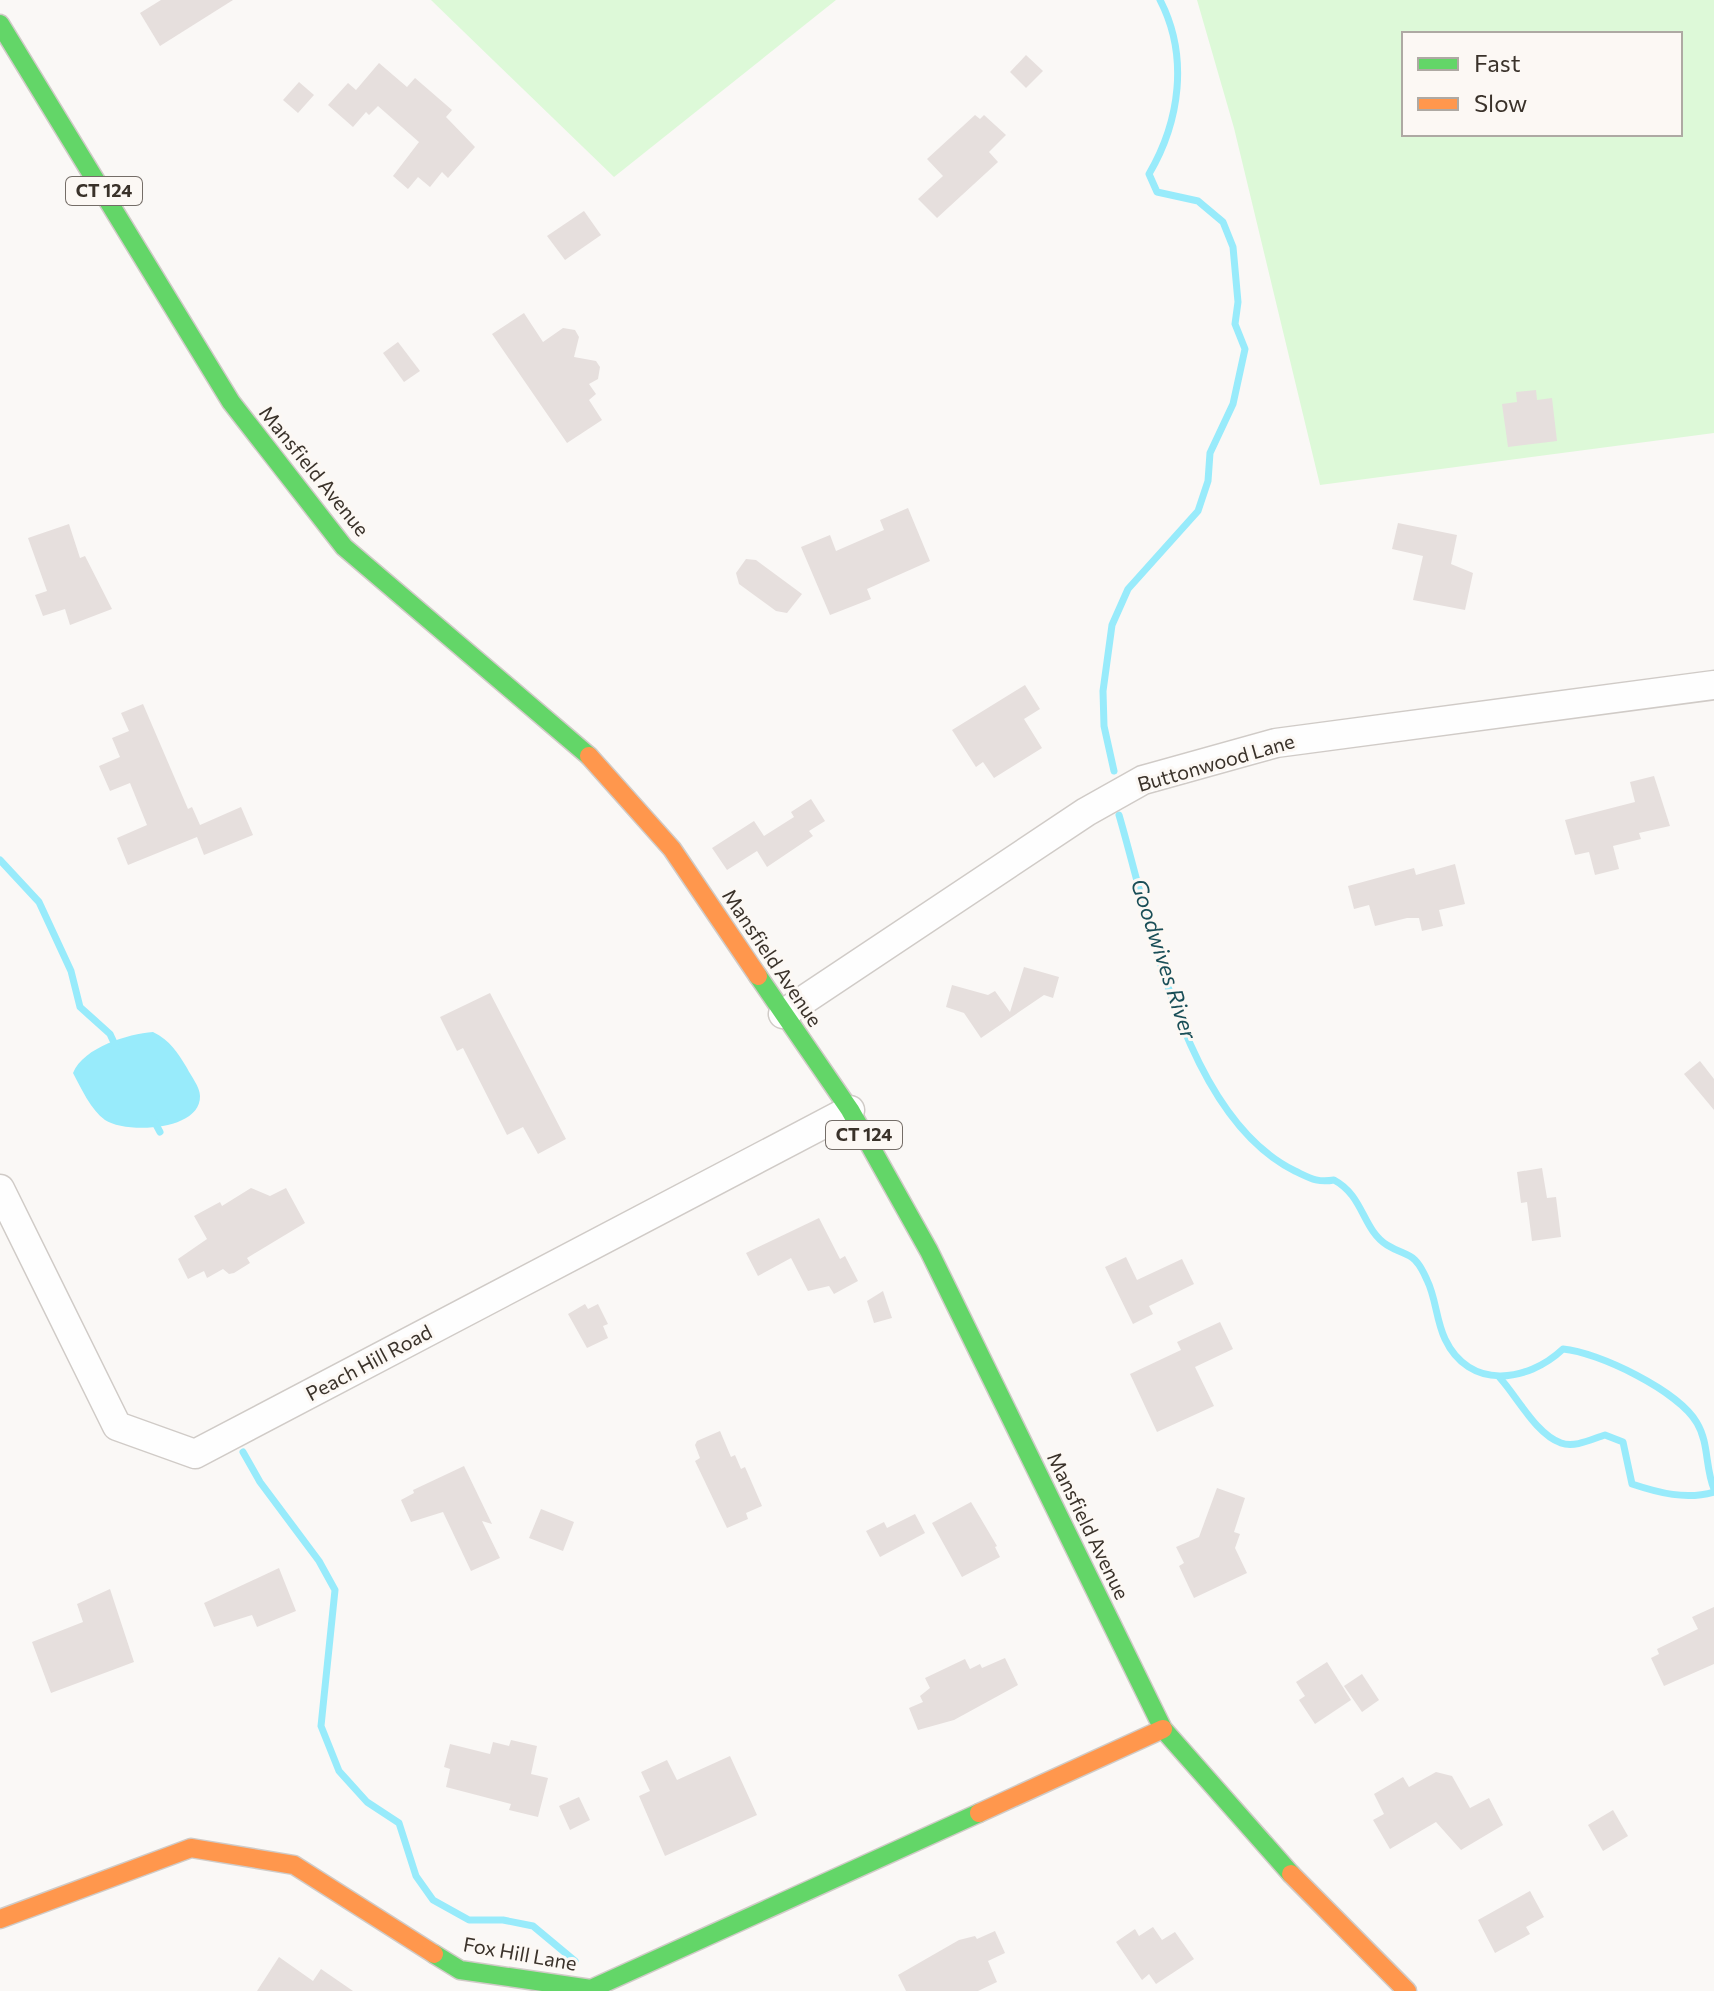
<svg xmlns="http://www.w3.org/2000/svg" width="1714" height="1991" viewBox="0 0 1714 1991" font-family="Commissioner,sans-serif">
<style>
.green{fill:#ddf9d8;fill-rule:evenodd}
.water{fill:#98ebfb}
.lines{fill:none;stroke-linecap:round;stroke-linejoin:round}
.stream{stroke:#98ebfb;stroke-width:7}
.building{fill:#e6dfdd}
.street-casing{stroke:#d0cbc7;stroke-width:31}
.fast-casing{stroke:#d0cbc7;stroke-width:21}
.slow-casing{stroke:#d0cbc7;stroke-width:21}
.street{stroke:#fefefe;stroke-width:28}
.fast{stroke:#63d668;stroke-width:18}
.slow{stroke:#ff974d;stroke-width:18}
.labels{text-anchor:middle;stroke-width:6;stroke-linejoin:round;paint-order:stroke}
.shield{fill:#fcf8f4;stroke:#746d67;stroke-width:2}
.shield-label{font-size:18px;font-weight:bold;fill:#3a322a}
.street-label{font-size:20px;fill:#3a322a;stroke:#fcf8f4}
.water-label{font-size:22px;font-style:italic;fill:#194e57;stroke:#fcf8f4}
</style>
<rect width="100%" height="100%" fill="#faf8f6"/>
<!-- green -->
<g class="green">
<path d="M 431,0 L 836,0 L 614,177 Z"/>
<path d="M 1197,0 L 1714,0 L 1714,433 L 1320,485 L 1234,128 ZM 1404,34 L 1680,34 L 1680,134 L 1404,134 Z"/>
</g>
<!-- water -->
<path class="water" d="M 153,1032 C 170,1040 178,1053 187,1068 C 191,1076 200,1087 200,1096 C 201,1131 126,1134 105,1120 C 91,1110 81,1088 73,1073 C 84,1047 128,1034 153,1032 Z"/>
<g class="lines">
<!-- stream -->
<g class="stream">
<path d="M 1114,771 L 1104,726 L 1103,691 L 1112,625 L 1128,589 L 1198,511 L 1208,481 L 1210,453 L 1233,404 L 1245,349 L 1235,324 L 1238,302 L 1233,247 L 1223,222 L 1198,201 L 1157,192 L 1149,174 C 1180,121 1189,56 1160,0"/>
<path d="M 1119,815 C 1151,924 1185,1117 1295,1171 C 1310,1178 1317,1183 1334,1180 C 1364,1196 1362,1229 1387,1245 C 1408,1258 1414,1250 1427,1280 C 1436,1298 1436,1320 1445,1339 C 1469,1390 1527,1383 1563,1349 C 1598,1352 1679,1391 1697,1423 C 1709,1443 1705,1467 1714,1489"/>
<path d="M 0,860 L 39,902 L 71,971 L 80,1007 L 110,1034 L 116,1047"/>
<path d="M 153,1119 L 160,1132"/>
<path d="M 1500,1378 C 1518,1398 1536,1434 1561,1443 C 1575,1448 1592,1439 1605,1435 L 1623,1442 L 1632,1484 C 1659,1493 1686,1500 1714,1492"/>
<path d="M 243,1452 L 260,1482 L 319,1561 L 335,1590 L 321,1726 L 339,1771 L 367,1802 L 399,1823 L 416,1876 L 433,1900 L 469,1920 L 503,1920 L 533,1926 L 575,1961"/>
</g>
</g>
<!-- building -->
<g class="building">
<path d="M 161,0 L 233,0 L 160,46 L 140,13 Z"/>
<path d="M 1026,55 L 1043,71 L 1026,88 L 1010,72 Z"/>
<path d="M 379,63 L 407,87 L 415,78 L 452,110 L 446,117 L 475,147 L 448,178 L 442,172 L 430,187 L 418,177 L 408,189 L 393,176 L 419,142 L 378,106 L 369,115 L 366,112 L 353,127 L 328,105 L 348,83 L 356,90 Z"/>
<path d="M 299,82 L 314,95 L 298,113 L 283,100 Z"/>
<path d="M 975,115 L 980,119 L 984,115 L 1006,135 L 989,152 L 998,162 L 937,218 L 918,199 L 943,176 L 927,159 Z"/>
<path d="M 584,211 L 601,235 L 565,260 L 547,236 Z"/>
<path d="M 524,313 L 543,342 L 563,328 L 575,330 L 579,337 L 574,357 L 596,361 L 600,367 L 598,379 L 589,384 L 596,394 L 589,400 L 602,420 L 567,443 L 492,334 Z"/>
<path d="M 398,342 L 420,371 L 404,382 L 383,353 Z"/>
<path d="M 1536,390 L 1537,400 L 1552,398 L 1557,441 L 1508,447 L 1502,404 L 1517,402 L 1516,392 Z"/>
<path d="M 908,508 L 930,561 L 867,589 L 871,599 L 830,615 L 801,547 L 830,535 L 836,551 L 884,530 L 880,520 Z"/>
<path d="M 1398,523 L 1457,535 L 1451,564 L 1473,573 L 1465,610 L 1413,600 L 1423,556 L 1392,549 Z"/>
<path d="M 69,524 L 80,558 L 85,556 L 112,609 L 70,625 L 65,609 L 43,616 L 35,595 L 47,591 L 28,538 Z"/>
<path d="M 746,559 L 756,560 L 802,594 L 787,613 L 776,611 L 739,584 L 736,573 Z"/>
<path d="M 1025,685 L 1040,709 L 1024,719 L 1042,748 L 994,778 L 983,762 L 976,767 L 952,730 Z"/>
<path d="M 143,704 L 188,809 L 192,807 L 200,825 L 241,807 L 253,835 L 204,855 L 197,837 L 128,865 L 117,838 L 147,825 L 130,783 L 110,791 L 99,766 L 120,757 L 112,738 L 129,731 L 121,713 Z"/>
<path d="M 1654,776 L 1670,826 L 1639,833 L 1641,839 L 1613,846 L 1619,869 L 1595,875 L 1589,852 L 1575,855 L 1565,820 L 1635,802 L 1630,782 Z"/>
<path d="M 811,799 L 825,821 L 809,831 L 813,836 L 767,867 L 757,851 L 727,870 L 712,848 L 754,821 L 764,836 L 794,817 L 791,812 Z"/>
<path d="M 1455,864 L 1465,904 L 1439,910 L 1443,926 L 1422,931 L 1419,918 L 1407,918 L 1375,926 L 1369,905 L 1354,909 L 1348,886 L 1414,868 L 1416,875 Z"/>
<path d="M 1024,967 L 1059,977 L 1053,998 L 1044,995 L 981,1038 L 964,1013 L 946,1007 L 952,985 L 988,995 L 995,991 L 1010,1012 Z"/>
<path d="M 490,993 L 566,1139 L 538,1154 L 523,1127 L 507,1135 L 463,1048 L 457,1051 L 440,1017 Z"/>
<path d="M 1700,1061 L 1714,1079 L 1714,1110 L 1684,1074 Z"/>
<path d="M 1542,1168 L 1547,1198 L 1556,1197 L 1561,1237 L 1532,1241 L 1527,1202 L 1521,1203 L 1517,1172 Z"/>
<path d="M 251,1188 L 270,1196 L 286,1188 L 305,1223 L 247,1258 L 250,1263 L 234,1273 L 229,1274 L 223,1269 L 207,1278 L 204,1271 L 188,1279 L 178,1259 L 207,1239 L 194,1216 L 220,1202 L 222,1206 Z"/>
<path d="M 819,1218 L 840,1259 L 845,1256 L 858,1281 L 834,1294 L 829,1286 L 808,1291 L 791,1258 L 758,1276 L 746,1253 Z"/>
<path d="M 1126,1257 L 1137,1280 L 1182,1259 L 1194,1284 L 1149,1306 L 1153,1314 L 1133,1324 L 1105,1267 Z"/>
<path d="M 883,1291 L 892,1318 L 874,1323 L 867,1301 Z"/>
<path d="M 585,1304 L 588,1309 L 598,1304 L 608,1324 L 603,1326 L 608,1338 L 587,1348 L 568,1314 Z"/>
<path d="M 1220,1322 L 1233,1349 L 1195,1367 L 1214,1406 L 1157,1432 L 1130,1374 L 1181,1350 L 1177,1342 Z"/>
<path d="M 720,1431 L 731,1457 L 735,1455 L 741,1469 L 745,1467 L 762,1506 L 746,1513 L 748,1519 L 727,1528 L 695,1461 L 700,1458 L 695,1445 L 697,1441 Z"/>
<path d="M 464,1466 L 492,1524 L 482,1521 L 500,1558 L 471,1571 L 443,1512 L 411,1522 L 401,1500 L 414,1493 L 413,1490 Z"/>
<path d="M 1217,1488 L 1245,1498 L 1234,1532 L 1240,1534 L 1235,1548 L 1247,1573 L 1194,1598 L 1179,1566 L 1184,1563 L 1176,1547 L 1199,1537 Z"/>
<path d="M 971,1502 L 997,1546 L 995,1547 L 1000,1557 L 962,1577 L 932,1523 Z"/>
<path d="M 541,1509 L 574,1522 L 563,1551 L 529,1538 Z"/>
<path d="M 915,1514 L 925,1533 L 880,1557 L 866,1531 L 884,1522 L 887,1528 Z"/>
<path d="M 279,1568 L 296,1611 L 257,1627 L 252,1615 L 214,1627 L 204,1603 Z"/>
<path d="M 110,1589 L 134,1662 L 51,1693 L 32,1642 L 83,1622 L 77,1604 Z"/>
<path d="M 1714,1607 L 1714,1664 L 1664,1686 L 1651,1658 L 1659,1654 L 1657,1649 L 1698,1629 L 1692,1617 Z"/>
<path d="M 1005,1658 L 1018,1685 L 954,1720 L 918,1730 L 909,1708 L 923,1702 L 920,1696 L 930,1688 L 925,1678 L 965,1659 L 970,1669 L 980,1664 L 982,1668 Z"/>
<path d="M 1327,1662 L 1351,1700 L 1315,1724 L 1299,1700 L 1305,1696 L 1296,1682 Z"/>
<path d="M 1362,1674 L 1379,1700 L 1362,1712 L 1344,1686 Z"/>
<path d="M 511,1740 L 537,1746 L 531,1774 L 548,1778 L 538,1817 L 509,1810 L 511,1804 L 446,1787 L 450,1769 L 444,1767 L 450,1744 L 490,1754 L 493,1742 L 509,1746 Z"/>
<path d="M 730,1756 L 757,1815 L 665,1856 L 639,1796 L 650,1791 L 641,1772 L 667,1760 L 677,1780 Z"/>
<path d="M 1436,1772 L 1452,1776 L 1470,1808 L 1489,1798 L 1503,1825 L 1461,1850 L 1436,1822 L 1390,1849 L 1373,1820 L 1384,1814 L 1374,1794 L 1403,1777 L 1409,1787 Z"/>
<path d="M 579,1797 L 590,1820 L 570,1830 L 559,1806 Z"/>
<path d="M 1613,1810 L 1628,1836 L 1603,1851 L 1588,1825 Z"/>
<path d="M 1530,1891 L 1544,1917 L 1526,1927 L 1530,1934 L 1495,1953 L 1478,1920 Z"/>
<path d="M 1153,1927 L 1162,1940 L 1175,1932 L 1194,1959 L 1156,1984 L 1149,1974 L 1142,1980 L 1116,1942 L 1135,1929 L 1139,1936 Z"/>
<path d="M 995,1931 L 1005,1953 L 988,1961 L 997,1982 L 978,1991 L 906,1991 L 898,1975 L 959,1940 L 975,1936 L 977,1939 Z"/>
<path d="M 279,1957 L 313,1981 L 321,1969 L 353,1991 L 257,1991 Z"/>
</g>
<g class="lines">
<defs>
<g id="street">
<path d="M 783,1014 L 1086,812 L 1143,780 L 1276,743 L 1714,685"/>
<path d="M 0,1189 L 117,1426 L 195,1454 L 850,1110"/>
</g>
<g id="fast">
<path d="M 0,24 L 231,402 L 344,547 L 589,756"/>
<path d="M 758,976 L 850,1110 L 929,1251 L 1163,1729 L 1291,1874"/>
<path d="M 434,1954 L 460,1970 L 591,1989 L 979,1813"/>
</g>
<g id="slow">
<path d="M 589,756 L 672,849 L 758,976"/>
<path d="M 979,1813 L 1163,1729"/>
<path d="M 1291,1874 L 1407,1991"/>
<path d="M 0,1919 L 191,1848 L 294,1865 L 434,1954"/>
</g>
</defs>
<!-- street casing -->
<use href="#street" class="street-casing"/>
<!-- fast casing -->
<use href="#fast" class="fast-casing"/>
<!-- slow casing -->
<use href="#slow" class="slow-casing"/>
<!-- street -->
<use href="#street" class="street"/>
<!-- fast -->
<use href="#fast" class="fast"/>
<!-- slow -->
<use href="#slow" class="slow"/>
</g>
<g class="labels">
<!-- shield labels -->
<g class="shield">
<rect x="66" y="177" width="76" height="28" rx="6"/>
<rect x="826" y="1121" width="76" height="28" rx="6"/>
</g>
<g class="shield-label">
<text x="104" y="197">CT 124</text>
<text x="864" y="1141">CT 124</text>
</g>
<!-- street labels -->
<g class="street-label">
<text transform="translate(314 471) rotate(51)" y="7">Mansfield Avenue</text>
<text transform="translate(1216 763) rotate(-16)" y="7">Buttonwood Lane</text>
<text transform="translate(772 958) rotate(56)" y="7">Mansfield Avenue</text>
<text transform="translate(369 1363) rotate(-28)" y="7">Peach Hill Road</text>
<text transform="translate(1088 1526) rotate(64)" y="7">Mansfield Avenue</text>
<text transform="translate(520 1954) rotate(10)" y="7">Fox Hill Lane</text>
</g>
<!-- water labels -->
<g class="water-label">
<text transform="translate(1164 959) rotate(72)" y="8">Goodwives River</text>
</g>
</g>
<!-- legend -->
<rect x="1402" y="32" width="280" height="104" fill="#fcf8f4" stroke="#aea9a3" stroke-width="2"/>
<rect x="1418" y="58" width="40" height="12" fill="#63d668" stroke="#aea9a3" stroke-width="2"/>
<text x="1474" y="72" font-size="24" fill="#3a322a">Fast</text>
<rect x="1418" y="98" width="40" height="12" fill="#ff974d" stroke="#aea9a3" stroke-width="2"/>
<text x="1474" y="112" font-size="24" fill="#3a322a">Slow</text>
</svg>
